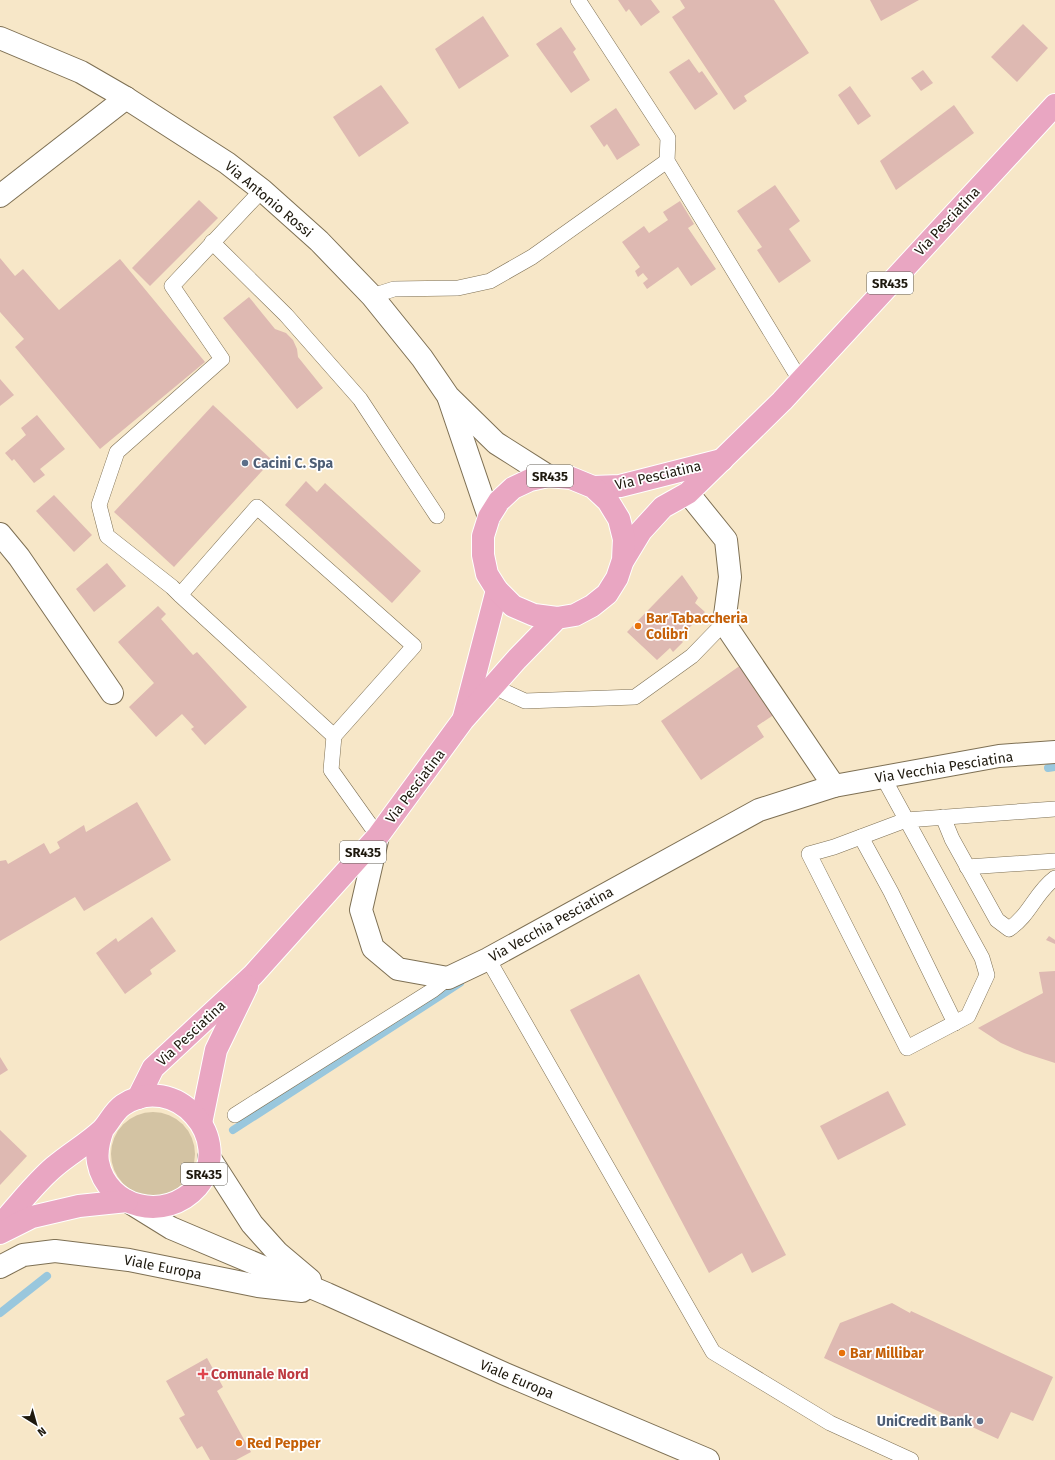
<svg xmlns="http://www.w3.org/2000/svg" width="1055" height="1460" viewBox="0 0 1055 1460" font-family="'Fira Sans',sans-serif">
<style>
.grass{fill:#d3c3a3}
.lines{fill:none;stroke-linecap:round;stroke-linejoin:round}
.stream{stroke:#99c7dd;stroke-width:8}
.building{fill:#deb9b2}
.lane-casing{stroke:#7e7054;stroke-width:16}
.street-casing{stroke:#7e7054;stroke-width:24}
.secondary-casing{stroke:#7e7054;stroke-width:24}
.primary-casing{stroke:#fff;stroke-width:24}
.lane{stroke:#fff;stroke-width:15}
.street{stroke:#fff;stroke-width:22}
.secondary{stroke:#fff;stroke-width:22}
.primary{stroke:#e9a6c2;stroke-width:22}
.service-dot{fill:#5c6f8a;stroke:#fff;stroke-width:1.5}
.food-dot{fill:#e8710a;stroke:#fff;stroke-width:1.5}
.health-dot{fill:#e0444e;stroke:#fff;stroke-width:1.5}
.labels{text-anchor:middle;stroke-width:3.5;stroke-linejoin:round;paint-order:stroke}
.shield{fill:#fff;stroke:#625e56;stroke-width:1}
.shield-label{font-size:13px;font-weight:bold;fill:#1e190e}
.street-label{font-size:14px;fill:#1e190e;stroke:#fff}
.service-label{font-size:14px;font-weight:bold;fill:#4e5e75;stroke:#fff;text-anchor:start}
.food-label{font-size:14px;font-weight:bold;fill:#c56008;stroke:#fff;text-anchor:start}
.health-label{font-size:14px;font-weight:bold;fill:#be3a42;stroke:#fff;text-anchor:start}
</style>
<rect width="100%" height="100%" fill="#f7e7c8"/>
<!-- grass -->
<circle class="grass" cx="153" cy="1154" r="42"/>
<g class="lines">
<!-- stream -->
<g class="stream">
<path d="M 1048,768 L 1055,767"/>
<path d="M 233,1130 L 460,983"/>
<path d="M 0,1313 L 47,1276"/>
</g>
</g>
<!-- building -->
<g class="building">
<path d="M 618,0 L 651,0 L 660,12 L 641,26 L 629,9 L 626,12 Z"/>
<path d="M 680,0 L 774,0 L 809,53 L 744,96 L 747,101 L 734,110 L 672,17 L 685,8 Z"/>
<path d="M 870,0 L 919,0 L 881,21 Z"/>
<path d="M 483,16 L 509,56 L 459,89 L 435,49 Z"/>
<path d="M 1023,24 L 1048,48 L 1017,82 L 991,57 Z"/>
<path d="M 561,27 L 576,49 L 573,52 L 590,80 L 571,93 L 536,44 Z"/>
<path d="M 689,59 L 699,73 L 702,71 L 718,94 L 695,110 L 669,72 Z"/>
<path d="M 923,70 L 933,83 L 921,91 L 911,78 Z"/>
<path d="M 381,85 L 409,123 L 359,157 L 333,117 Z"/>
<path d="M 850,86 L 871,116 L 858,125 L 838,95 Z"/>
<path d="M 954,105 L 974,133 L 896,190 L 880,161 Z"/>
<path d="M 616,108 L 640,145 L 617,160 L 607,144 L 604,147 L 590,126 Z"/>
<path d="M 775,185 L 800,221 L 789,229 L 811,261 L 779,283 L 757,250 L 762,247 L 737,211 Z"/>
<path d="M 199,200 L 218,218 L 150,286 L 132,268 Z"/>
<path d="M 680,201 L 694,224 L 688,228 L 716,269 L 691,286 L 678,267 L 647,289 L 643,283 L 648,279 L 643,273 L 638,277 L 635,271 L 640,267 L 622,242 L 644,226 L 649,233 L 668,220 L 663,212 Z"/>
<path d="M 0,258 L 15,276 L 23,269 L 59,310 L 120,259 L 205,362 L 100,449 L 15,347 L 24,339 L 0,312 Z"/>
<path d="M 249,297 L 275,329 L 286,333 L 293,340 L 297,349 L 298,357 L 323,388 L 297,409 L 223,318 Z"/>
<path d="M 0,379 L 14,395 L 0,406 Z"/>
<path d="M 213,405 L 272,460 L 174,567 L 114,512 Z"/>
<path d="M 37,415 L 65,449 L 40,469 L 45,475 L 34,483 L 14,459 L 12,461 L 5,453 L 26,435 L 21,428 Z"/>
<path d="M 306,481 L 317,492 L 325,483 L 421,571 L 392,603 L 285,505 Z"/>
<path d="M 54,495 L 92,535 L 74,552 L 36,511 Z"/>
<path d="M 107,563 L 126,586 L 94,612 L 76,589 Z"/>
<path d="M 682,575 L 698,598 L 695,603 L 705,612 L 679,638 L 683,642 L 673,652 L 670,648 L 657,660 L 627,632 Z"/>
<path d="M 158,606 L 166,614 L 161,619 L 193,655 L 197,652 L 247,707 L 205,745 L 191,729 L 194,727 L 182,714 L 156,737 L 129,707 L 154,683 L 118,642 Z"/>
<path d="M 741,665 L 775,714 L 757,726 L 764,737 L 701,780 L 661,721 Z"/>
<path d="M 137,802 L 171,860 L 84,911 L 75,897 L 0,941 L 0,861 L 6,860 L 8,864 L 44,843 L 50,854 L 60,848 L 57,842 L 84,825 L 86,832 Z"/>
<path d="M 152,917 L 176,951 L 150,970 L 152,974 L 125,994 L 96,953 L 116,938 L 118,942 Z"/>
<path d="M 1049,936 L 1055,940 L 1055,944 L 1046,940 Z"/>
<path d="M 1055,971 L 1055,1063 L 1024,1053 L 1001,1043 L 978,1028 L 1043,993 L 1039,972 Z"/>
<path d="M 639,974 L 786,1255 L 752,1273 L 742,1253 L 709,1273 L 570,1010 Z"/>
<path d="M 0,1057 L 8,1070 L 0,1075 Z"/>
<path d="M 888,1091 L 906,1125 L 838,1160 L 820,1126 Z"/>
<path d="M 0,1130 L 27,1156 L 0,1185 Z"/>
<path d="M 892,1303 L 910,1313 L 911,1311 L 1053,1377 L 1033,1421 L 1011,1412 L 998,1439 L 824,1358 L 840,1323 Z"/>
<path d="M 207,1358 L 223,1387 L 217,1391 L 251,1452 L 236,1460 L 210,1460 L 202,1446 L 197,1449 L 179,1418 L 185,1415 L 166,1381 Z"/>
</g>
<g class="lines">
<defs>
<g id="lane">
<path d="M 578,0 L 668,138 L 667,161 L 800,380"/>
<path d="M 212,242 L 286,315 L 360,399 L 437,516"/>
<path d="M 372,296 L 394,289 L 458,288 L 490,281 L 532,257 L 667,161"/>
<path d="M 180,595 L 257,507 L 414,646 L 334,736 L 180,595 L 172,587 L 107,536 L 99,505 L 117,452 L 222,359 L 172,286 L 262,190"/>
<path d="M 494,687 L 525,701 L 635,697 L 692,656 L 724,623"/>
<path d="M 334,736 L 331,770 L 378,836"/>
<path d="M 883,777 L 982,958 L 987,975 L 968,1016 L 907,1048 L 809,854 L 834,847 L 906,820 L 1055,809"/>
<path d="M 943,817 L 952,839 L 997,920 L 1009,929 C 1030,915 1035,893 1055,878"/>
<path d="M 861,837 L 891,892 L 955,1023"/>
<path d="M 967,867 L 1055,861"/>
<path d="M 488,959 L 713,1352 L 830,1423 L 911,1460"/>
<path d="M 235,1115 L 433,990 L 448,978"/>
</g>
<g id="street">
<path d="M 0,196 L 126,98"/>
<path d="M 688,493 L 726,540 L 730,577 L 724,623 L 834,786"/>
<path d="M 0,534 L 19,557 L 112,693"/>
<path d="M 378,836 L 361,910 L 373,948 L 398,969 L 448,978 L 488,959 L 759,810 L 834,786 L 999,756 L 1055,752"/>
</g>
<g id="secondary">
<path d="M 0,38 L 81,72 L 126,98 L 227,163 L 262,190 L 319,241 L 372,296 L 422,358 L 448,396 L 496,443 L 548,476"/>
<path d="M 449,399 L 489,517"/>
<path d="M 209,1157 L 252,1224 L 278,1253 L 310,1280"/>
<path d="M 129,1202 L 171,1228 L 327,1294 L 505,1374 L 708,1460"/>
<path d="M 0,1267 L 23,1255 L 55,1251 L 129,1260 L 258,1286 L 302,1291"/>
</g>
<g id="primary">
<path d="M 593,487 L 620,486 L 722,460"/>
<path d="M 624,559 L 641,531 L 663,507 L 688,493 L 782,401 L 1055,105"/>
<path d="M 464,717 L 497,590"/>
<path d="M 138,1098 L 153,1068 L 253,975 L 378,836 L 463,720 L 517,659 L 557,618 L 575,615 L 592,606 L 607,594 L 617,578 L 623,560 L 624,539 L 619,519 L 608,501 L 593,487 L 571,478 L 548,476 L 530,480 L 513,488 L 499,501 L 489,517 L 483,536 L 483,555 L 487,574 L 497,590 L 513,606 L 534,615 L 557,618"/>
<path d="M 201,1123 L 216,1050 L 247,986"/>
<path d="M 0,1225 C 18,1206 34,1184 54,1167 C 69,1154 87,1144 102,1130 C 110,1122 113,1112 123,1105 C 174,1070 237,1139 197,1187 C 166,1222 107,1209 98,1162 C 96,1150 99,1140 103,1129"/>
<path d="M 0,1233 L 32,1217 L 79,1206 L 127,1201"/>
</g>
</defs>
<!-- lane casing -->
<use href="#lane" class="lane-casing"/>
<!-- street casing -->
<use href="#street" class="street-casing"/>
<!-- secondary casing -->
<use href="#secondary" class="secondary-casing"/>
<!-- primary casing -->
<use href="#primary" class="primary-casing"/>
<!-- lane -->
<use href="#lane" class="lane"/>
<!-- street -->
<use href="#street" class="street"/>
<!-- secondary -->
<use href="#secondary" class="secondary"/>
<!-- primary -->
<use href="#primary" class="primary"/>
</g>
<!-- markers -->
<g class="service-dot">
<circle cx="245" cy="463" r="4"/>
<circle cx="980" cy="1421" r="4"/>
</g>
<g class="food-dot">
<circle cx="638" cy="626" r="4"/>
<circle cx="842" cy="1353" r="4"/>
<circle cx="239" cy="1443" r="4"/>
</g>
<path class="health-dot" d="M201 1368h4v4h4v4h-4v4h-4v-4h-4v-4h4z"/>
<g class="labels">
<!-- shield labels -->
<g class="shield">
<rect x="867" y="272" width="46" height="22" rx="3"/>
<rect x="527" y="465" width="46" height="22" rx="3"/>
<rect x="340" y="841" width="46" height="22" rx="3"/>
<rect x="181" y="1163" width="46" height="22" rx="3"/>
</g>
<g class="shield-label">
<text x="890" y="288">SR435</text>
<text x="550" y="481">SR435</text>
<text x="363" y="857">SR435</text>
<text x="204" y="1179">SR435</text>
</g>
<!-- street labels -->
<g class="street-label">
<text transform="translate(269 199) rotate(40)" y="5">Via Antonio Rossi</text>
<text transform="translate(947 221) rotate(-47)" y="5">Via Pesciatina</text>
<text transform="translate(658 475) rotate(-13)" y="5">Via Pesciatina</text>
<text transform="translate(944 767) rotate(-9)" y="5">Via Vecchia Pesciatina</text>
<text transform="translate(415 786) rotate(-53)" y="5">Via Pesciatina</text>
<text transform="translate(551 924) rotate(-29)" y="5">Via Vecchia Pesciatina</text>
<text transform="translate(191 1033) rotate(-43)" y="5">Via Pesciatina</text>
<text transform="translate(163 1267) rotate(11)" y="5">Viale Europa</text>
<text transform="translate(517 1379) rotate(23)" y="5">Viale Europa</text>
</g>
<!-- service labels -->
<g class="service-label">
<text x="253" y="468">Cacini C. Spa</text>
<text x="972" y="1426" text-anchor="end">UniCredit Bank</text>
</g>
<!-- food labels -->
<g class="food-label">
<text x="646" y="623">Bar Tabaccheria<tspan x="646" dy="16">Colibrì</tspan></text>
<text x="850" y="1358">Bar Millibar</text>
<text x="247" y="1448">Red Pepper</text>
</g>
<!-- health labels -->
<g class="health-label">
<text x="211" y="1379">Comunale Nord</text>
</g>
</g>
<!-- north arrow -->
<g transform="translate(36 1424) rotate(143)" stroke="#ffffff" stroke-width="3" paint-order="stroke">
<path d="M0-3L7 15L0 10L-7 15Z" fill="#1e190e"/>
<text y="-6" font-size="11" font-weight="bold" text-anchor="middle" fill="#1e190e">N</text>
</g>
</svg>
